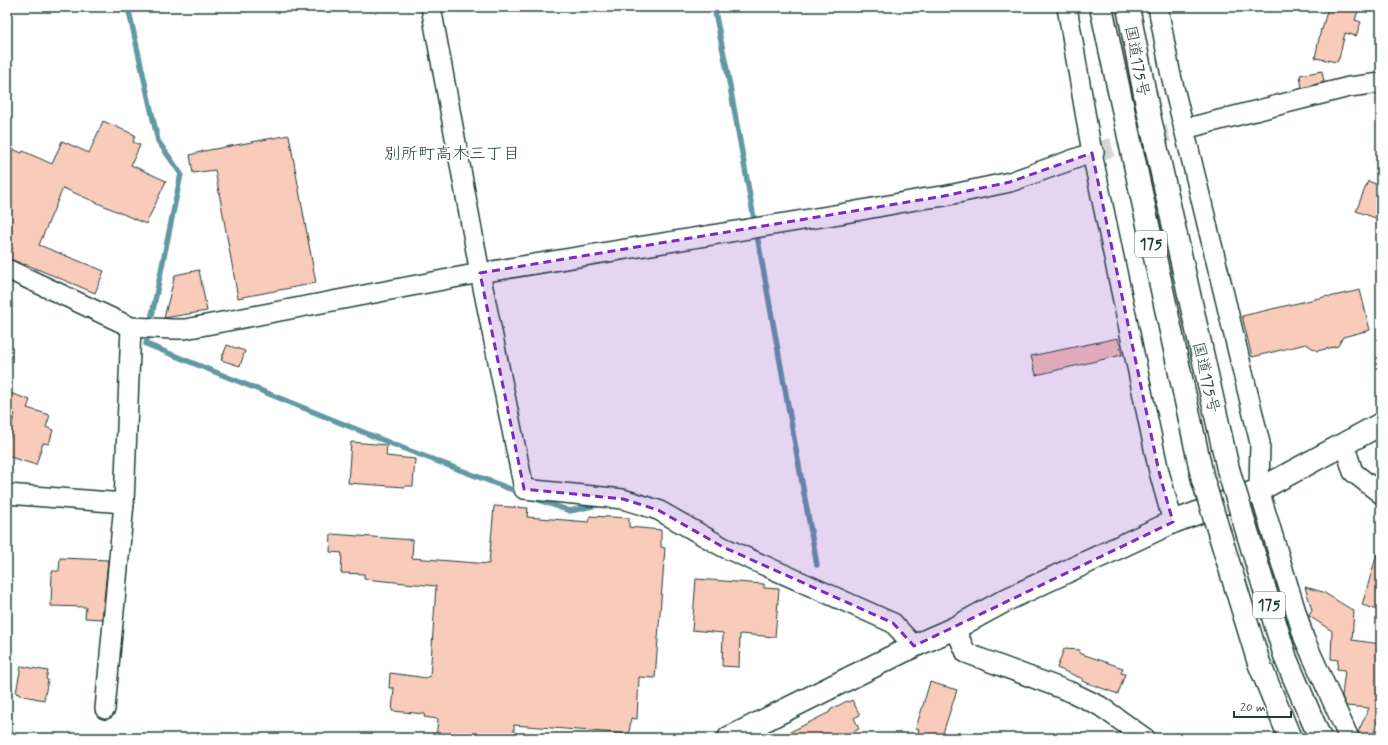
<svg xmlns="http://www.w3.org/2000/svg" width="1388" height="745" viewBox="0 0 1388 745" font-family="Mynerve,'Klee One',sans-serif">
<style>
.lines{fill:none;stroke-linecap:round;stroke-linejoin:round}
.stream{stroke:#6298a5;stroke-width:5.5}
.building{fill:#f8cbbb;stroke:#1f3d34}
.minor-tunnel{stroke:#d2d8d6;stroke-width:19;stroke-dasharray:19 10;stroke-linecap:butt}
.minor-casing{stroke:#1f3d34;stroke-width:22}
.tertiary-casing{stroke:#1f3d34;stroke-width:25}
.trunk-casing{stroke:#1f3d34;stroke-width:25}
.minor{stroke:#fff;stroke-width:19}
.tertiary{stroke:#fff;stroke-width:22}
.trunk{stroke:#fff;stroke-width:22}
.trunk-bridge-casing{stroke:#1f3d34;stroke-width:25;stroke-linecap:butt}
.trunk-bridge{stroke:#fff;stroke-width:22}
.marked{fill:#7b2cbf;fill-opacity:0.2;stroke:#7b2cbf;stroke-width:3;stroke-dasharray:8 5;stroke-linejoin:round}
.labels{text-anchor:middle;stroke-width:3.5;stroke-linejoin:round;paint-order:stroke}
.shield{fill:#fff;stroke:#627771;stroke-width:1}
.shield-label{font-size:15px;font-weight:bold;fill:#1f3d34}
.street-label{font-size:16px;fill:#1f3d34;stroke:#fff}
.neighbourhood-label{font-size:17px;fill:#1f3d34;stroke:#fff}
</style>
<rect width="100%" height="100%" fill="#fff"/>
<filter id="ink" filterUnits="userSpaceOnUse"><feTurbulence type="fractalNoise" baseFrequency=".025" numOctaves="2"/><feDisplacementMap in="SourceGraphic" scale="8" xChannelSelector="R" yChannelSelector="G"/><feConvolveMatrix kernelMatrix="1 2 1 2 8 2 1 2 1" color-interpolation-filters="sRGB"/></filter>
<g filter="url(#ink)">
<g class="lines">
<!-- stream -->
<g class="stream">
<path d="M 128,7 L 158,141 L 181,174 L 146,344 L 405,449 L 521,493"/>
<path d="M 714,7 L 727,70 L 817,565"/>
<path d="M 533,498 L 570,511 L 601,504"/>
</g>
</g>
<!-- building -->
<g class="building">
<path d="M 1328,7 L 1357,7 L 1356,10 L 1358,11 L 1355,20 L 1361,22 L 1356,36 L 1345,33 L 1339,59 L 1338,59 L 1337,62 L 1315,58 L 1321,29 L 1322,30 Z"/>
<path d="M 1322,71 L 1324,82 L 1302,88 L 1300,75 Z"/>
<path d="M 103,121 L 135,135 L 133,142 L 140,145 L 131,165 L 166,181 L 146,224 L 63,188 L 39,245 L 104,271 L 95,293 L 25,264 L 25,265 L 7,258 L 7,147 L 22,153 L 23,151 L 52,164 L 62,141 L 89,153 Z"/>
<path d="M 289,135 L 316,283 L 238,298 L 215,170 L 193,173 L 190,155 L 204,151 Z"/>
<path d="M 1368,181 L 1381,186 L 1381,220 L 1356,211 Z"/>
<path d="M 199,270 L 207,311 L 164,318 L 175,275 Z"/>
<path d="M 1360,290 L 1370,330 L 1343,337 L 1338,346 L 1317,351 L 1306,344 L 1252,357 L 1242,316 L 1328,296 L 1329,297 Z"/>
<path d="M 1118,338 L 1122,355 L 1036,375 L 1031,356 Z"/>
<path d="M 227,345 L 245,351 L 240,366 L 221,360 Z"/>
<path d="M 7,392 L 30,400 L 27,408 L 50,415 L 46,427 L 53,430 L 49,444 L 43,443 L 36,465 L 7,456 L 7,447 L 10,435 L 8,434 L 15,414 L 7,412 Z"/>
<path d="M 351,442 L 387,445 L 386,456 L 415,459 L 413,486 L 405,486 L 405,487 L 348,483 Z"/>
<path d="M 494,506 L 528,508 L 527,517 L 589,522 L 590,516 L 629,518 L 629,527 L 661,530 L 661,547 L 665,548 L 655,678 L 639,677 L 637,719 L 631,718 L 629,734 L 514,725 L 514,738 L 436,738 L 438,719 L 424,717 L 425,714 L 392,711 L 394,688 L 389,688 L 390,673 L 427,678 L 428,676 L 430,677 L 436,586 L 364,579 L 364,574 L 341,573 L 342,553 L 330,552 L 331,534 L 413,540 L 412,558 L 489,564 Z"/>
<path d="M 1377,554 L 1381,555 L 1381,611 L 1362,605 Z"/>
<path d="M 60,558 L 108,560 L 102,619 L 85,618 L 86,607 L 51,606 L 52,571 L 59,571 Z"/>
<path d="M 696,579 L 764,584 L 764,588 L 779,589 L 775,637 L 740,634 L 739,667 L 722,666 L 723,633 L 692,630 Z"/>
<path d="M 1305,587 L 1323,592 L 1354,611 L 1352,640 L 1381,644 L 1381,716 L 1371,738 L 1360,738 L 1358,732 L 1369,708 L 1346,706 L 1342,696 L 1345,670 L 1337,669 L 1338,660 L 1331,659 L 1332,631 L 1309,616 L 1312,610 Z"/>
<path d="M 1064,649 L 1080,650 L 1079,653 L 1123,668 L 1121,673 L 1125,674 L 1118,694 L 1082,681 L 1083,679 L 1057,668 Z"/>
<path d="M 21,666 L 48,671 L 46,679 L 48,680 L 44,700 L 19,695 L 19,694 L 16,693 Z"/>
<path d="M 930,682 L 957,690 L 942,736 L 937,735 L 936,738 L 918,733 L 919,729 L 916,728 Z"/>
<path d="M 852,700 L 860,715 L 854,718 L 859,729 L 841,738 L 778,738 L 830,712 L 830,710 L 847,701 L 848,702 Z"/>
</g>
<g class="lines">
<!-- minor-tunnel -->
<path class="minor-tunnel" d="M 1094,152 L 1184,129"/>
<defs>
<g id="minor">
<path d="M 431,7 L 480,273 L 524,489 L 623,499 L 658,510 L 723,547 L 893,623 L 914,646"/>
<path d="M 1067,7 L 1092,153 L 1159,472 L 1173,522"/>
<path d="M 1158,7 L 1170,71 L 1260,443 L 1259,490 L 1304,638 L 1349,738"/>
<path d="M 1184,129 L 1349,87 L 1381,83"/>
<path d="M 7,269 L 131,327 L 173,329 L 185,329 L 480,273 L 840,214 L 921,199 L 944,196 L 1010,182 L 1094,152"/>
<path d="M 1344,443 L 1353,472 L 1381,494"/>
<path d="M 7,494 L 124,503"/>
<path d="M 955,628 L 966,653 L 1071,692 L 1100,706 L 1145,738"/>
<path d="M 105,709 L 124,503 L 131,327"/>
</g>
<path id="tertiary" d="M 729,738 L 914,646 L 955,628 L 1008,599 L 1173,522 L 1259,490 L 1381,424"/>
<g id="trunk">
<path d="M 1101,7 L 1203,480"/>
<path d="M 1128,7 L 1148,110 L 1228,469"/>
</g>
</defs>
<!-- minor casing -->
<use href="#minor" class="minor-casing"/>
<!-- tertiary casing -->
<use href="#tertiary" class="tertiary-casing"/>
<!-- trunk casing -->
<use href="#trunk" class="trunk-casing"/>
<!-- minor -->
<use href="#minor" class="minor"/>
<!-- tertiary -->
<use href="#tertiary" class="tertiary"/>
<!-- trunk -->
<use href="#trunk" class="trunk"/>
<defs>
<g id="trunk-bridge">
<path d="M 1228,469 L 1286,659 L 1320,738"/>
<path d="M 1203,480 L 1259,663 L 1290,738"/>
</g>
</defs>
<!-- trunk-bridge casing -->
<use href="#trunk-bridge" class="trunk-bridge-casing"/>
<!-- trunk-bridge -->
<use href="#trunk-bridge" class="trunk-bridge"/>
</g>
</g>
<!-- marked area -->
<path class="marked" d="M 1092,153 L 1159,472 L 1173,522 L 914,646 L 893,623 L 723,547 L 658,510 L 623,499 L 524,489 L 480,273 L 944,196 L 1010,182 Z"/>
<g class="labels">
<!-- shield labels -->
<g class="shield">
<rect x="1135" y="231" width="32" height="26" rx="3"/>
<rect x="1253" y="592" width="32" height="26" rx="3"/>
</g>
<g class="shield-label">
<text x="1151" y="249">175</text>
<text x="1269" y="610">175</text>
</g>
<!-- street labels -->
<g class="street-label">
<text transform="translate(1138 61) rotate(79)" y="6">国道175号</text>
<text transform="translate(1207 377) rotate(77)" y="6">国道175号</text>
</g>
<!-- neighbourhood labels -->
<g class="neighbourhood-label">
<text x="452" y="159">別所町高木三丁目</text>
</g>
</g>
<!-- margin -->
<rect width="1388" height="745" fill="none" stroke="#fff" stroke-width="24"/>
<rect x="12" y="12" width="1364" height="721" fill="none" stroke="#1f3d34" stroke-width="1.5" filter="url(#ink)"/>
<!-- scale -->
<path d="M1234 711v6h57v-6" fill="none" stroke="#1f3d34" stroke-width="2"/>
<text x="1240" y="711" font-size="12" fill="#1f3d34" stroke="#ffffff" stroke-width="3" paint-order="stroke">20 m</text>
</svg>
